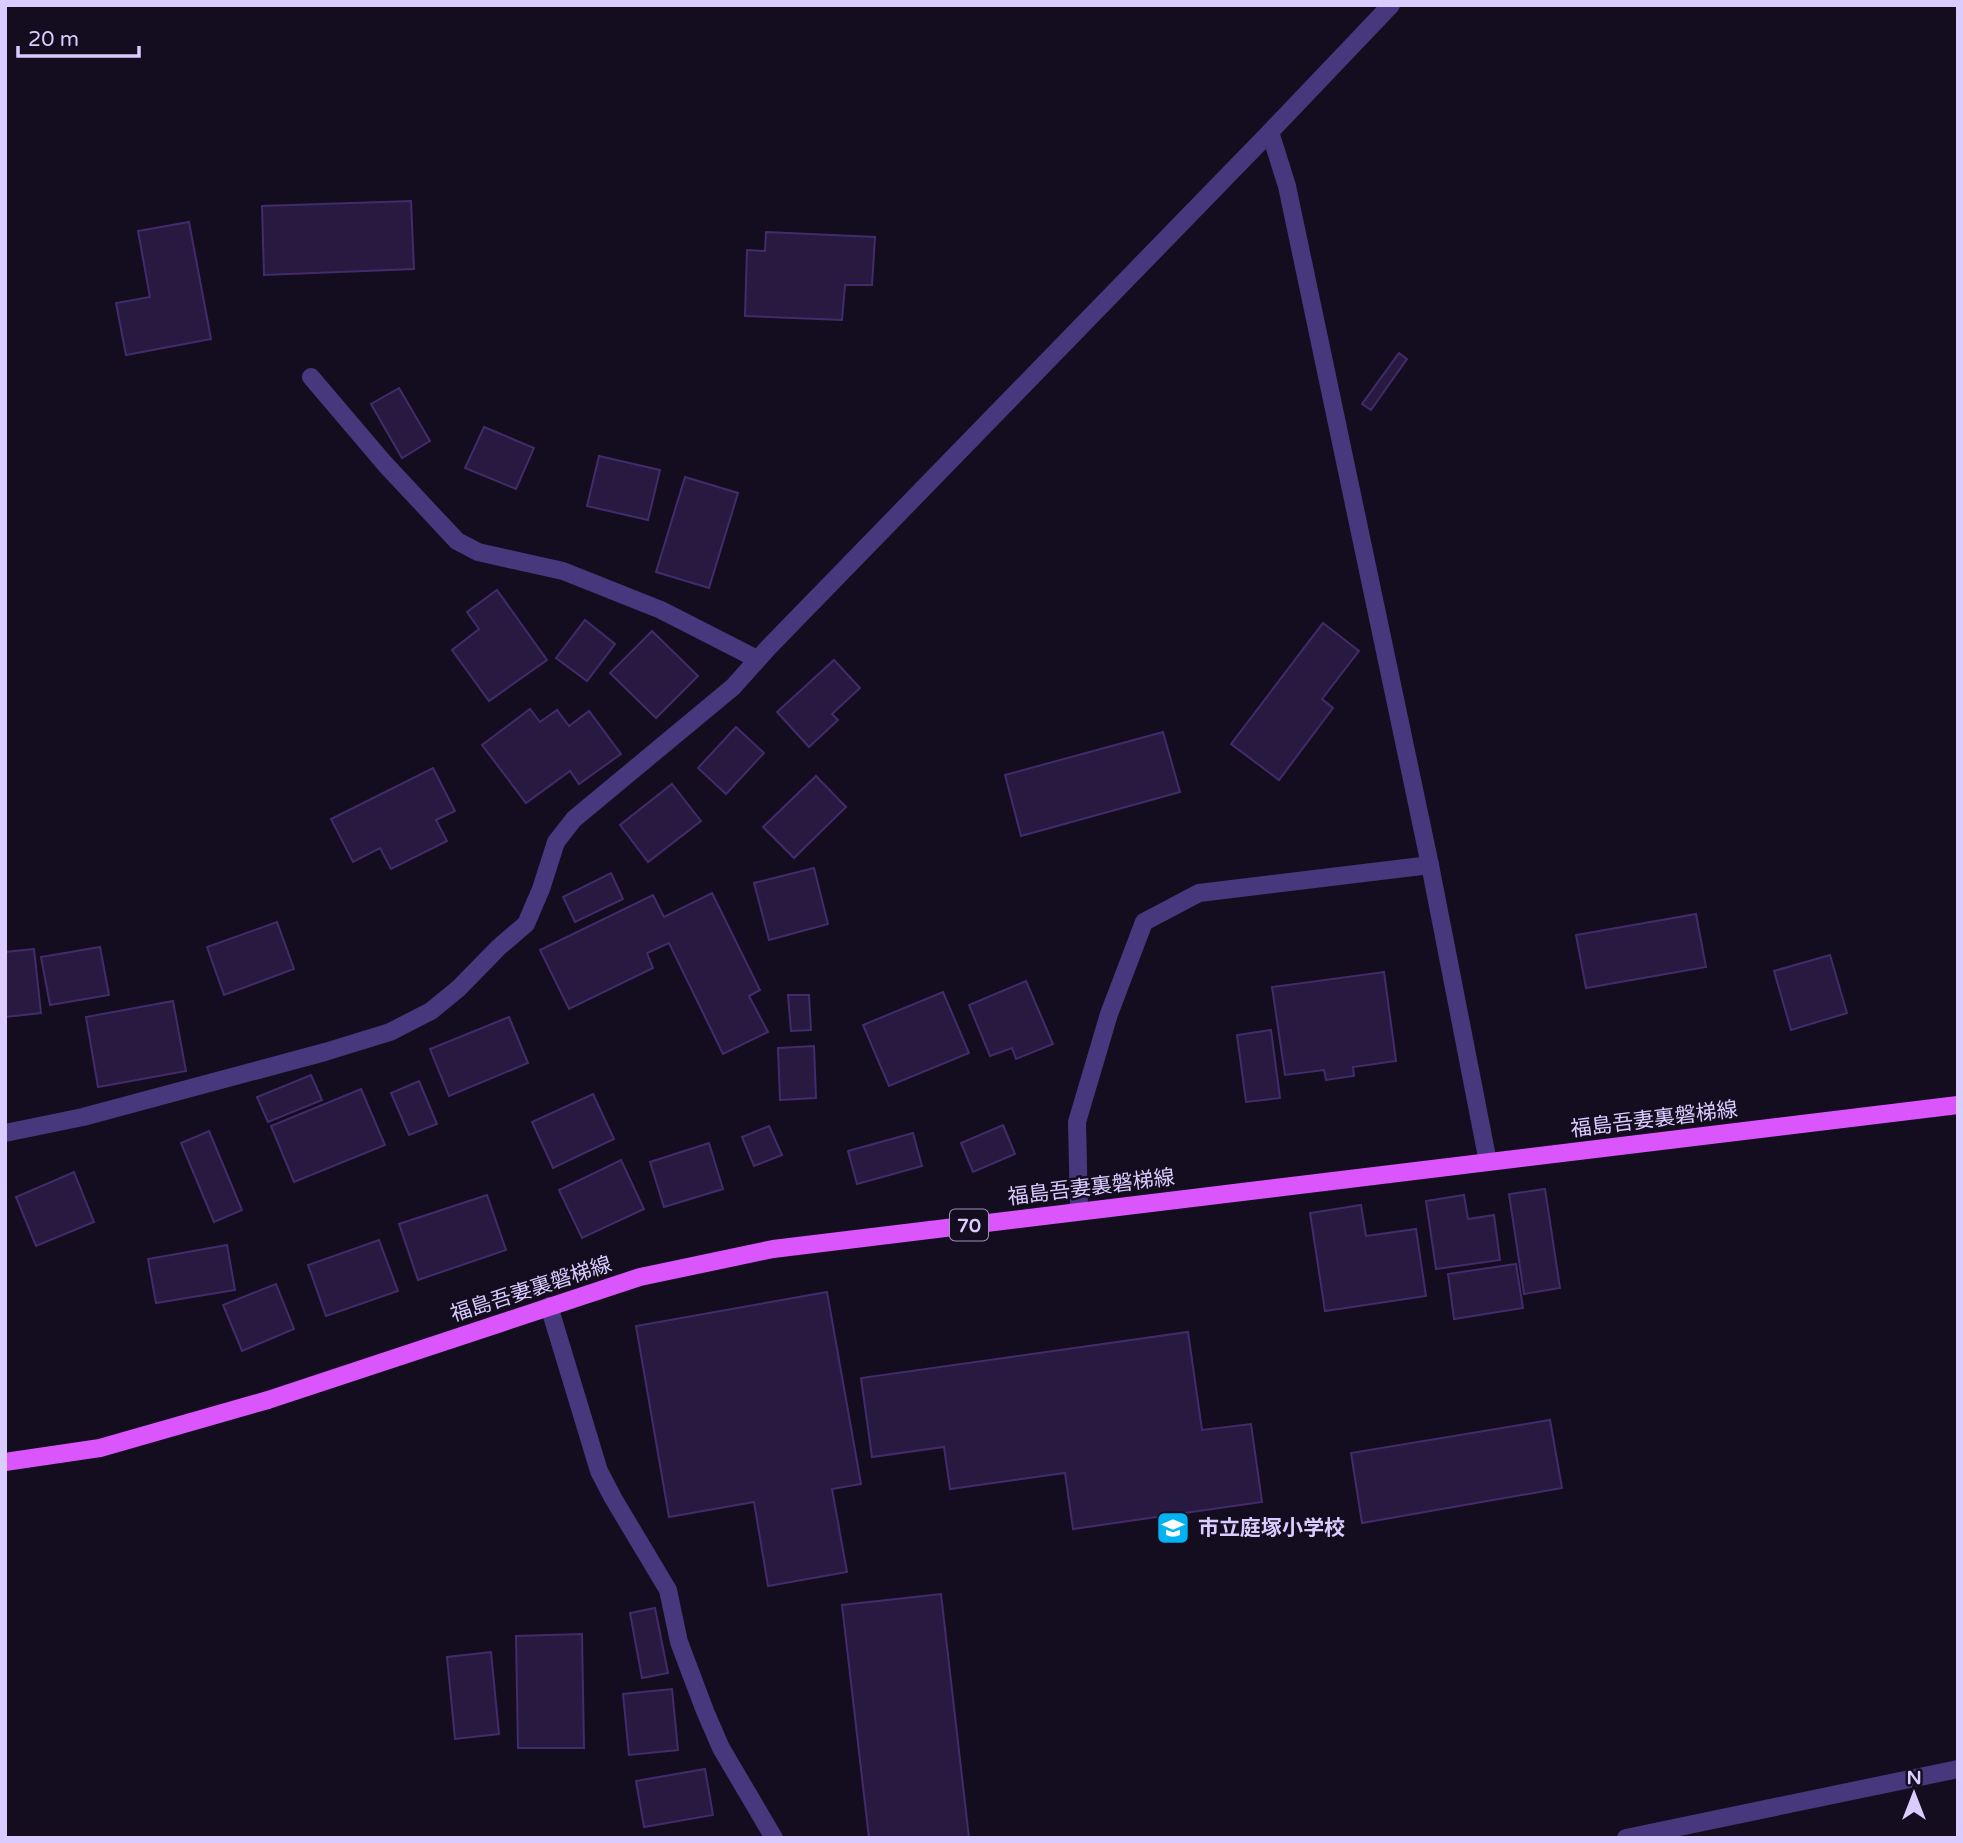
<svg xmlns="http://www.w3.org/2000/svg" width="1963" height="1843" viewBox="0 0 1963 1843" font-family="'Varela Round','Noto Sans JP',sans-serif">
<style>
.building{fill:#271940;stroke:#432b6b;stroke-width:2}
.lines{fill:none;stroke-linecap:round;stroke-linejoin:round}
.minor{stroke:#47387d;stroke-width:18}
.major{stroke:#da55fc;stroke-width:18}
.labels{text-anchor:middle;stroke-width:5;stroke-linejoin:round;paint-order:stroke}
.shield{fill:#130d1f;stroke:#9e93bb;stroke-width:2}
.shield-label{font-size:19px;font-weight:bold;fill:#daccfe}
.street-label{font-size:21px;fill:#daccfe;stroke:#130d1f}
.poi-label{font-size:21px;font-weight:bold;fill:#daccfe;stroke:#130d1f;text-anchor:start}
</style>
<rect width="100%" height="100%" fill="#130d1f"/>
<!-- building -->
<g class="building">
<path d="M 411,201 L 414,269 L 264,275 L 262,206 Z"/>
<path d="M 189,222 L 211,339 L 126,355 L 116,303 L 150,297 L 138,231 Z"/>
<path d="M 766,232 L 875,237 L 872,285 L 845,285 L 842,320 L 745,316 L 747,250 L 765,251 Z"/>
<path d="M 1399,353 L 1407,359 L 1371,410 L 1362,404 Z"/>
<path d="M 399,388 L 430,441 L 402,458 L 371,404 Z"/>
<path d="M 484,427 L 534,448 L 516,489 L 465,468 Z"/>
<path d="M 599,456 L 660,470 L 648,520 L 587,506 Z"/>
<path d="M 685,477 L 738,493 L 709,588 L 656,572 Z"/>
<path d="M 497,590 L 547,660 L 489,701 L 452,650 L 479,629 L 467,612 Z"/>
<path d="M 585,620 L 615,644 L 587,681 L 556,658 Z"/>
<path d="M 1323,623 L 1359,651 L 1322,699 L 1333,708 L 1279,780 L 1231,744 Z"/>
<path d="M 652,631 L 698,676 L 656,718 L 610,673 Z"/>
<path d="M 834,660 L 860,688 L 832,714 L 838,720 L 809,747 L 777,712 Z"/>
<path d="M 530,709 L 540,722 L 557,710 L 569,726 L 589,711 L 621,754 L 579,784 L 570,771 L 526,803 L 482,745 Z"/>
<path d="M 736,727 L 764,753 L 726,794 L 698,768 Z"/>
<path d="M 1163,732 L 1180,792 L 1021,836 L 1005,775 Z"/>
<path d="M 433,768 L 455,811 L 436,820 L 447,841 L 391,869 L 380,848 L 353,862 L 331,819 Z"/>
<path d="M 816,776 L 846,807 L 794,858 L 763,827 Z"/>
<path d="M 672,784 L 701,821 L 648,862 L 620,825 Z"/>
<path d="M 814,868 L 828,924 L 769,940 L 754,883 Z"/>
<path d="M 611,873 L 623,899 L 575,922 L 563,897 Z"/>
<path d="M 712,893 L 760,990 L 749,996 L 768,1032 L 723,1054 L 669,943 L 647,953 L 653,968 L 569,1009 L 540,950 L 653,895 L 664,917 Z"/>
<path d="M 1696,914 L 1706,967 L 1586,988 L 1576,935 Z"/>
<path d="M 277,922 L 294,969 L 224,995 L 207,947 Z"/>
<path d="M 100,947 L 109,995 L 50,1005 L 41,957 Z"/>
<path d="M 34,949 L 41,1013 L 5,1017 L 5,952 Z"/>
<path d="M 1830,955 L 1847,1013 L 1791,1030 L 1774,971 Z"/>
<path d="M 1384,972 L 1396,1061 L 1353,1067 L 1354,1076 L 1326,1080 L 1324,1070 L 1285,1075 L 1272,987 Z"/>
<path d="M 1026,981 L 1053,1044 L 1016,1059 L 1012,1048 L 990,1056 L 969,1005 Z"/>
<path d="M 943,992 L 969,1053 L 889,1086 L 863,1025 Z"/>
<path d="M 788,995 L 809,995 L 811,1030 L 791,1031 Z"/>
<path d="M 173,1001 L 186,1071 L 98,1087 L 86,1017 Z"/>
<path d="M 509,1017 L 528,1063 L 449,1096 L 430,1049 Z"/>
<path d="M 1271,1030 L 1280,1098 L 1246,1102 L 1237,1035 Z"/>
<path d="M 814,1046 L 816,1098 L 780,1100 L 778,1048 Z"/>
<path d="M 311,1075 L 322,1100 L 268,1122 L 257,1097 Z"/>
<path d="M 419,1081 L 437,1124 L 409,1135 L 391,1093 Z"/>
<path d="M 361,1089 L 385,1145 L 294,1182 L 271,1126 Z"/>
<path d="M 593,1094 L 614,1139 L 553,1168 L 532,1122 Z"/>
<path d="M 1003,1125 L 1015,1154 L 973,1172 L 961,1143 Z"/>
<path d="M 769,1126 L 782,1155 L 754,1166 L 742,1137 Z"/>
<path d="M 209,1131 L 242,1210 L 214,1222 L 181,1143 Z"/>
<path d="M 913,1133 L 922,1166 L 857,1184 L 848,1151 Z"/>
<path d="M 709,1143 L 723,1189 L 664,1207 L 650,1162 Z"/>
<path d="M 621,1160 L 644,1209 L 582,1238 L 559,1190 Z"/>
<path d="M 74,1172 L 94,1222 L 36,1246 L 16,1197 Z"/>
<path d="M 1545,1189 L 1560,1288 L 1524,1294 L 1509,1194 Z"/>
<path d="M 487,1195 L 506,1250 L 418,1280 L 399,1224 Z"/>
<path d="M 1464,1195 L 1468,1219 L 1494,1215 L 1500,1260 L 1436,1269 L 1426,1201 Z"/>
<path d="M 1361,1205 L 1366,1236 L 1416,1229 L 1426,1296 L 1325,1311 L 1310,1213 Z"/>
<path d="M 379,1240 L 398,1291 L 326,1316 L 308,1265 Z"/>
<path d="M 227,1245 L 235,1290 L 156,1303 L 148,1259 Z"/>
<path d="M 1516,1264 L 1523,1308 L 1454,1319 L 1448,1274 Z"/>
<path d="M 276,1284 L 294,1329 L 242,1351 L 223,1305 Z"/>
<path d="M 827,1292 L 861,1484 L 832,1489 L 847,1572 L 768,1586 L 754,1502 L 669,1517 L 636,1326 Z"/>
<path d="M 1188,1332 L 1202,1430 L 1251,1424 L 1262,1502 L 1073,1529 L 1065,1473 L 950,1489 L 944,1447 L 872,1457 L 861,1378 Z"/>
<path d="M 1550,1420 L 1562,1488 L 1362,1523 L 1351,1453 Z"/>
<path d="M 941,1594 L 969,1838 L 869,1838 L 842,1605 Z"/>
<path d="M 655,1608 L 668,1673 L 642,1678 L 630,1613 Z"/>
<path d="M 582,1634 L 584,1748 L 518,1748 L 516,1636 Z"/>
<path d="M 491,1652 L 499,1734 L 455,1739 L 447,1657 Z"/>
<path d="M 672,1689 L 678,1750 L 629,1755 L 623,1694 Z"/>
<path d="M 705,1769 L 713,1815 L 644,1827 L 636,1781 Z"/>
</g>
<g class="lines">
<!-- minor -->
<g class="minor">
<path d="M 1270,132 L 1287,186 L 1430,865 L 1488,1162"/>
<path d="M 311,377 L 385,464 L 457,541 L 478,552 L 563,571 L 661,610 L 757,659"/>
<path d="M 5,1133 L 83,1117 L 325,1052 L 390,1032 L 431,1011 L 459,988 L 499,947 L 526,924 L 541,889 L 556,842 L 574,819 L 733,687 L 768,648 L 1270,132 L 1391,5"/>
<path d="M 1079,1211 L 1077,1122 L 1109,1014 L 1144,922 L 1199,893 L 1430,865"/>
<path d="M 549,1306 L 599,1471 L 613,1498 L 668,1590 L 679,1642 L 705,1711 L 721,1748 L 774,1838"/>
<path d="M 1626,1838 L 1958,1769"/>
</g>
<!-- major -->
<path class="major" d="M 5,1462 L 100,1448 L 268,1400 L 640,1277 L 773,1249 L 1958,1105"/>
</g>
<!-- icons -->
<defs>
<symbol id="school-square" viewBox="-11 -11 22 22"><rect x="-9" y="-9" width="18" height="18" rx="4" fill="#04b2f2" stroke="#130d1f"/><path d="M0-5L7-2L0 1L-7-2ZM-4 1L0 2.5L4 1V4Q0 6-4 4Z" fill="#fff"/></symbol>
</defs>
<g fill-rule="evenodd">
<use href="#school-square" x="1154" y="1509" width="38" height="38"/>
</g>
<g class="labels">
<!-- shield labels -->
<rect class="shield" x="950" y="1209.5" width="38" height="31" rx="5"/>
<g class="shield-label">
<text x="969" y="1232">70</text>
</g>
<!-- street labels -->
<g class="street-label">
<text transform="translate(1654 1119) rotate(-7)" y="7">福島吾妻裏磐梯線</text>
<text transform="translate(1091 1187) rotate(-7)" y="7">福島吾妻裏磐梯線</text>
<text transform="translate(531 1289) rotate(-18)" y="7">福島吾妻裏磐梯線</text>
</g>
<!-- poi labels -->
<g class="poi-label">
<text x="1198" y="1535">市立庭塚小学校</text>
</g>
</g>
<!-- border -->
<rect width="1963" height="1843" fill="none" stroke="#daccfe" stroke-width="14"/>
<!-- north arrow -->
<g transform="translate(1914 1794)" stroke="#130d1f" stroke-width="5" paint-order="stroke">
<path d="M0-5L12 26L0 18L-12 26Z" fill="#daccfe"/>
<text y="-10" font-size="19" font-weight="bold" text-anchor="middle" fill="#daccfe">N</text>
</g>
<!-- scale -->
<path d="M18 46v10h121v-10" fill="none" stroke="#daccfe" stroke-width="3.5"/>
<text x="28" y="46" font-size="21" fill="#daccfe" stroke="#130d1f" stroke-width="5" paint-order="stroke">20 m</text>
</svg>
